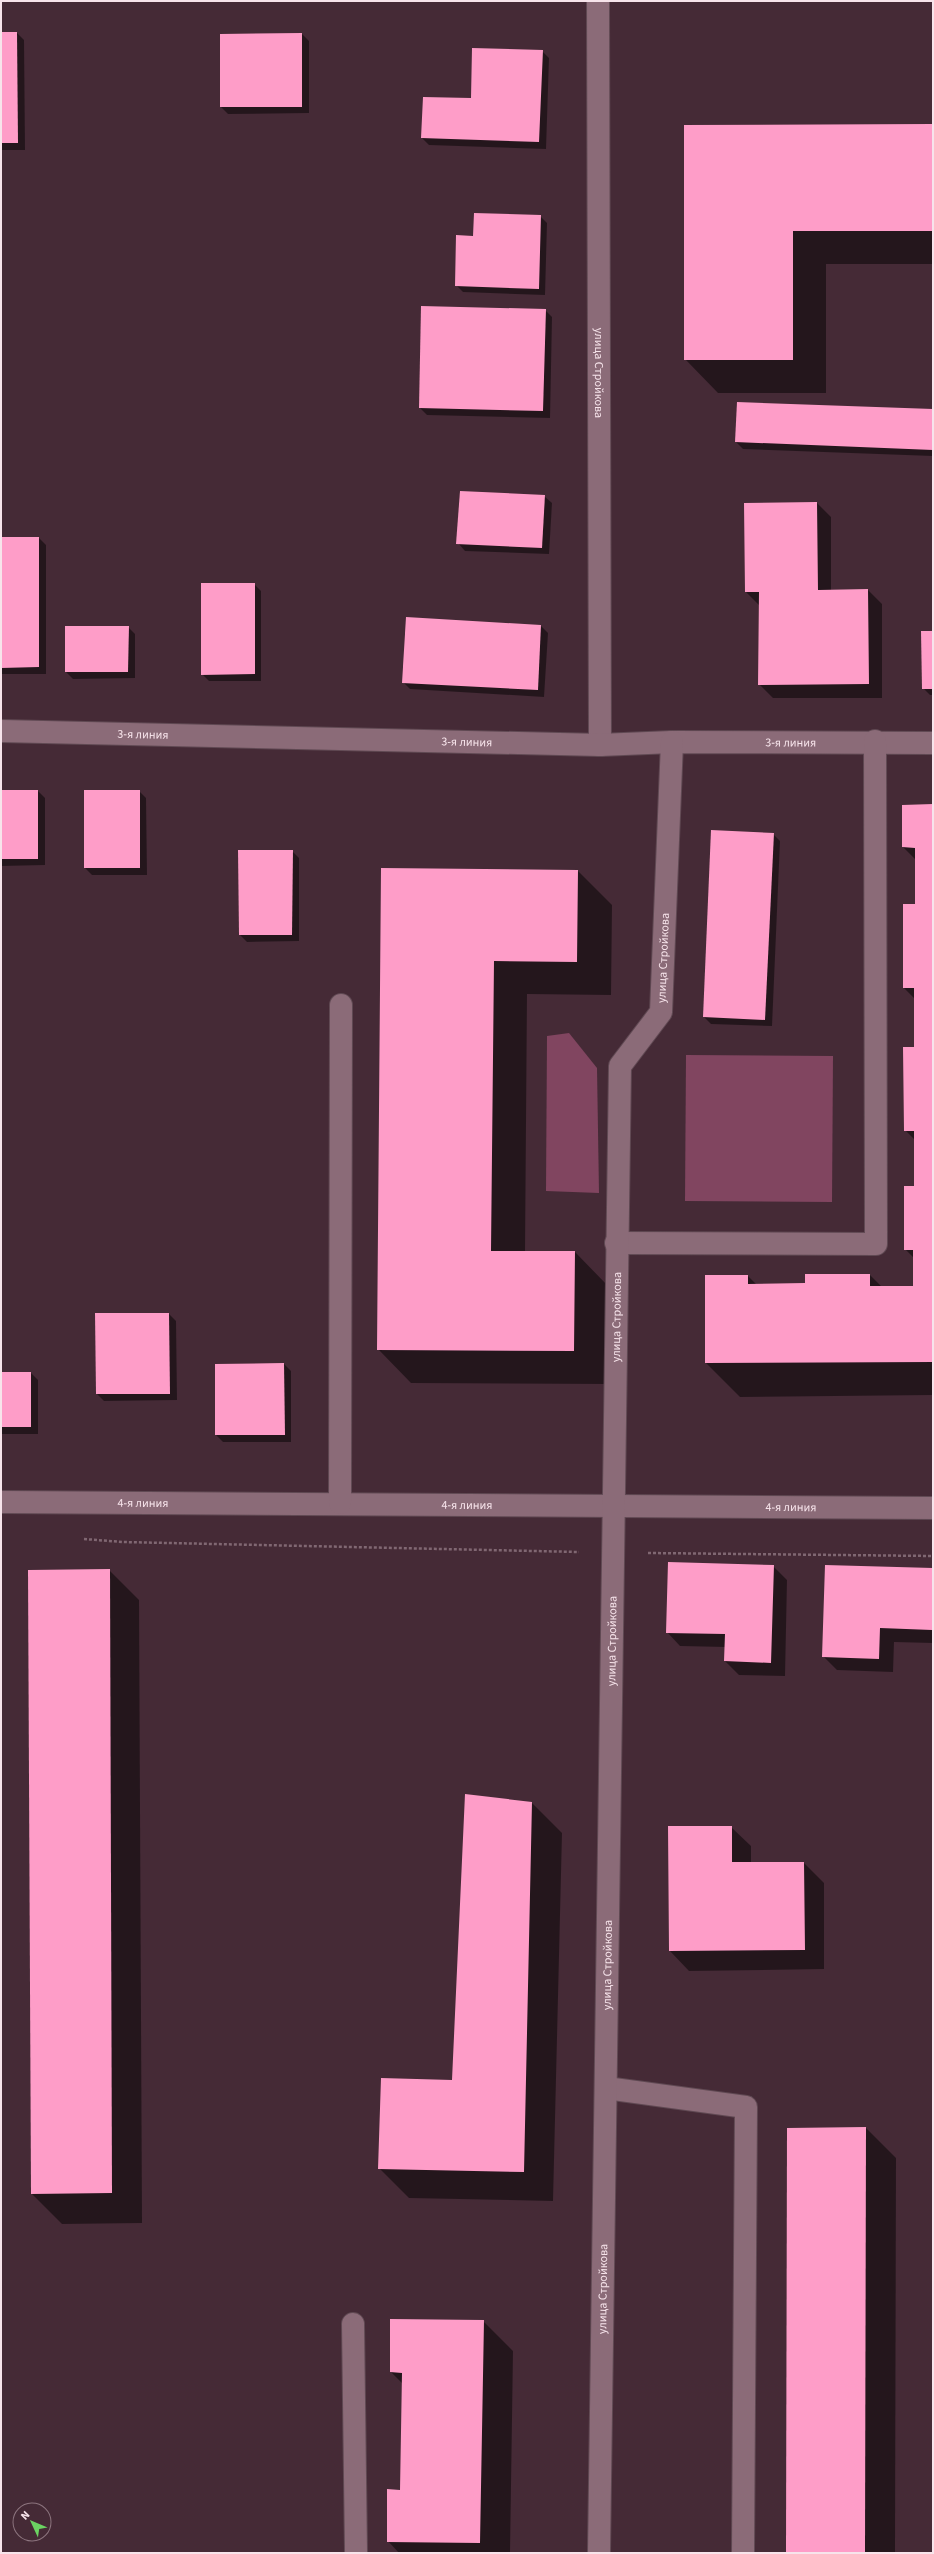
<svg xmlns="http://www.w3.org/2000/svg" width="934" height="2554" viewBox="0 0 934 2554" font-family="'Source Sans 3',sans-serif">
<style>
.green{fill:#814560}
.shadow{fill:#0007}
.building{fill:#fe9dc8}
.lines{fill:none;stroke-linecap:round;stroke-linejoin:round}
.minor-casing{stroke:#604953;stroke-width:24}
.path{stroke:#806772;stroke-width:2.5;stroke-dasharray:3 2;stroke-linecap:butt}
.minor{stroke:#8b6b78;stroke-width:22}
.labels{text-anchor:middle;stroke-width:4;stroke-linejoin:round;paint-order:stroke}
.street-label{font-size:12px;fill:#f7e4eb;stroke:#452a36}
</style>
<rect width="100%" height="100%" fill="#452a36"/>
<!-- green -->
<g class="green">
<path d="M 569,1033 L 597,1068 L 599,1193 L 546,1191 L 547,1036 Z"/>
<path d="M 686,1055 L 833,1056 L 832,1202 L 685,1201 Z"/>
</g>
<!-- shadow -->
<g class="shadow">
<path d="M 1,33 L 17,33 L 24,40 L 25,150 L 1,150 Z"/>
<path d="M 302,34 L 309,41 L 309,113 L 228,114 L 221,107 Z"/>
<path d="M 542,51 L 549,58 L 546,149 L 429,145 L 422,138 L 424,98 L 472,99 Z"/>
<path d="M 933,125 L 933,264 L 826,264 L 826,393 L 718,393 L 685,359 L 685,126 Z"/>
<path d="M 540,216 L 547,223 L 545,295 L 463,292 L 456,285 Z"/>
<path d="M 545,310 L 552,317 L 550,418 L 427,415 L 420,408 Z"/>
<path d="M 933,410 L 933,456 L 743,449 L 736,442 Z"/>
<path d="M 544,496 L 552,503 L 549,554 L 465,551 L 458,543 Z"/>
<path d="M 817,503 L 831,517 L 831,591 L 868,590 L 882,604 L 882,698 L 773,698 L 759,684 L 760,606 L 746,592 Z"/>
<path d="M 1,538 L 39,538 L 46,545 L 46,674 L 1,674 Z"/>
<path d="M 254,584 L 261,591 L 261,681 L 209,681 L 202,674 Z"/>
<path d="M 541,626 L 548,633 L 544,697 L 410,689 L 403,682 Z"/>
<path d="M 128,627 L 135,634 L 135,678 L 73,679 L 66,672 Z"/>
<path d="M 933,632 L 933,695 L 930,695 L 923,688 Z"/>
<path d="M 1,791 L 38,791 L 45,798 L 45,865 L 1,866 Z"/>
<path d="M 139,791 L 146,798 L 147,875 L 92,875 L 85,868 Z"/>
<path d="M 933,805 L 933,1395 L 740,1397 L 706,1363 L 706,1276 L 748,1276 L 757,1285 L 806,1284 L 870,1275 L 882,1287 L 914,1287 L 914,1258 L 905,1249 L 915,1187 L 915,1140 L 905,1130 L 915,1048 L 915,999 L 904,988 L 916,905 L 916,860 L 903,847 L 903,806 Z"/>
<path d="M 773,834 L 780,841 L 772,1026 L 711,1024 L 704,1017 Z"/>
<path d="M 239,851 L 292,851 L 299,858 L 299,941 L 247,942 L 240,935 Z"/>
<path d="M 382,870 L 578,871 L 612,905 L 611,995 L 527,994 L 525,1252 L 575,1252 L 608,1286 L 608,1384 L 411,1383 L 378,1349 Z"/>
<path d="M 96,1314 L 169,1314 L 176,1321 L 177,1400 L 104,1401 L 97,1394 Z"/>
<path d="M 284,1364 L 291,1371 L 291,1442 L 223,1442 L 216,1435 Z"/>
<path d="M 1,1373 L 31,1373 L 38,1380 L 38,1434 L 1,1434 Z"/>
<path d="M 773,1566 L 787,1580 L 785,1676 L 739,1675 L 725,1661 L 726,1647 L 680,1646 L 667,1632 Z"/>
<path d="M 826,1566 L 933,1569 L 933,1643 L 894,1642 L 893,1672 L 837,1670 L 823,1656 Z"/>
<path d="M 109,1570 L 139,1600 L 142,2223 L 62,2224 L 32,2194 Z"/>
<path d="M 532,1803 L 562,1833 L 553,2201 L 409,2198 L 379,2168 L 453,2081 Z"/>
<path d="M 731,1827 L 751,1846 L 751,1863 L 804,1863 L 824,1883 L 824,1969 L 689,1971 L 670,1951 Z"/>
<path d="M 866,2128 L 896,2158 L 895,2553 L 787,2553 L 788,2129 Z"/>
<path d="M 483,2321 L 513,2351 L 510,2553 L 399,2553 L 388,2541 L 401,2491 L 403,2384 L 391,2372 Z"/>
</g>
<!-- building -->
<g class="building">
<path d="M 1,32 L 17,32 L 18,143 L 1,143 Z"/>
<path d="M 302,33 L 302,107 L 220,107 L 220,34 Z"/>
<path d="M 472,48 L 543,50 L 539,142 L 421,138 L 423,97 L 471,98 Z"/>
<path d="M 933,124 L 933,231 L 793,231 L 793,360 L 684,360 L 684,125 Z"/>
<path d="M 474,213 L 541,215 L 539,289 L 455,286 L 456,235 L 473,236 Z"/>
<path d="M 421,306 L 546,309 L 543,411 L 419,408 Z"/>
<path d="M 737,402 L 933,409 L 933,450 L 735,442 Z"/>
<path d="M 460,491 L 545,495 L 542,548 L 456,544 Z"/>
<path d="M 817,502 L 818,590 L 868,589 L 869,684 L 758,685 L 759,592 L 745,592 L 744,503 Z"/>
<path d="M 1,537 L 39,537 L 39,667 L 1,668 Z"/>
<path d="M 201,583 L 255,583 L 255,674 L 201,675 Z"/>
<path d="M 406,617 L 541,625 L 538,690 L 402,683 Z"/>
<path d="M 65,626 L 129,626 L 128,672 L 65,672 Z"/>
<path d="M 921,631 L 933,631 L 933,689 L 922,689 Z"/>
<rect x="1" y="790" width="37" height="69"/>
<rect x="84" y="790" width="56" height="78"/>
<path d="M 933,804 L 933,1362 L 705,1363 L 705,1275 L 748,1275 L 748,1284 L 805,1283 L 805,1274 L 870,1274 L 870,1286 L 913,1286 L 913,1250 L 904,1250 L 904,1186 L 914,1186 L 914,1131 L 904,1131 L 903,1047 L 914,1047 L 914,988 L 903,988 L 903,904 L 915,904 L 915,848 L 902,847 L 902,805 Z"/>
<path d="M 711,830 L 774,833 L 765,1020 L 703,1017 Z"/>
<path d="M 238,850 L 293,850 L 292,935 L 239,935 Z"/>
<path d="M 381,868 L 578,870 L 577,962 L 494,961 L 491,1251 L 575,1251 L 574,1351 L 377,1350 Z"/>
<path d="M 95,1313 L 169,1313 L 170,1394 L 96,1394 Z"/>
<path d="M 284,1363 L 285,1435 L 215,1435 L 215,1364 Z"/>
<rect x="1" y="1372" width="30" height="55"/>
<path d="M 668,1562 L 774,1565 L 771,1663 L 724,1661 L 725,1634 L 666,1633 Z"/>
<path d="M 825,1565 L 933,1568 L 932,1630 L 880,1628 L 879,1659 L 822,1657 Z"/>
<path d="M 110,1569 L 112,2193 L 31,2194 L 28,1570 Z"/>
<path d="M 465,1794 L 532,1802 L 524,2172 L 378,2169 L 381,2078 L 452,2080 Z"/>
<path d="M 668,1826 L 732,1826 L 732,1862 L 804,1862 L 805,1950 L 669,1951 Z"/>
<path d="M 866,2127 L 865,2553 L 786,2553 L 787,2128 Z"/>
<path d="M 390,2319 L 484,2320 L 480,2543 L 387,2542 L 387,2489 L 400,2490 L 402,2373 L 390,2372 Z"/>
</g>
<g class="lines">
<defs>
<g id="minor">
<path id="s1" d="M 598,1 L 600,745"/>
<path id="s2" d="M 1,731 L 600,745 L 672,742 L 933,743"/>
<path d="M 616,1243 L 876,1244 L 875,741"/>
<path id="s3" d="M 1,1502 L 933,1508"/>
<path d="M 340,1503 L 341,1005"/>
<path d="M 606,2088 L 746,2107 L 743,2553"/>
<path d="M 353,2324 L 356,2553"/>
<path id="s4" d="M 599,2553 L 620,1066 L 661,1012 L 672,742"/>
</g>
</defs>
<!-- minor casing -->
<use href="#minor" class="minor-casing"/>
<!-- path -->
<g class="path">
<path d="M 84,1539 L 123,1542 L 579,1552"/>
<path d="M 648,1553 L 933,1556"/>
</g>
<!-- minor -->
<use href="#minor" class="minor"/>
</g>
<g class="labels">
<!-- street labels -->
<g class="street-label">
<text dy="4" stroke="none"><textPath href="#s1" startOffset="372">улица Стройкова</textPath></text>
<text dy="4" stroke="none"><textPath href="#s2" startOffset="142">3-я линия</textPath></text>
<text dy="4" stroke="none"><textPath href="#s2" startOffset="466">3-я линия</textPath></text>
<text dy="4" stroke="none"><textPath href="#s2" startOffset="790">3-я линия</textPath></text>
<text dy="4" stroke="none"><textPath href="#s4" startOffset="1609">улица Стройкова</textPath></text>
<text dy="4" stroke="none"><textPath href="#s4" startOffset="1236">улица Стройкова</textPath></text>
<text dy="4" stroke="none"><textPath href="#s3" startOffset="142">4-я линия</textPath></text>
<text dy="4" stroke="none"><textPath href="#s3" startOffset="466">4-я линия</textPath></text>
<text dy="4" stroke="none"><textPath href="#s3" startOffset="790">4-я линия</textPath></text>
<text dy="4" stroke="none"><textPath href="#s4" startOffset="912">улица Стройкова</textPath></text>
<text dy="4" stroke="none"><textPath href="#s4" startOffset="588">улица Стройкова</textPath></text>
<text dy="4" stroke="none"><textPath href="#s4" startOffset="264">улица Стройкова</textPath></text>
</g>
</g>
<!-- border -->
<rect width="934" height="2554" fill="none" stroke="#f7e4eb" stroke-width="4"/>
<!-- north arrow -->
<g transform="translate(32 2522) rotate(314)"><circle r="19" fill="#452a36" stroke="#8c747e"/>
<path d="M0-3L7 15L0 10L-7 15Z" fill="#6bd362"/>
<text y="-6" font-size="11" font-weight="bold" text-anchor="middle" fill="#f7e4eb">N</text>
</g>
</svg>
